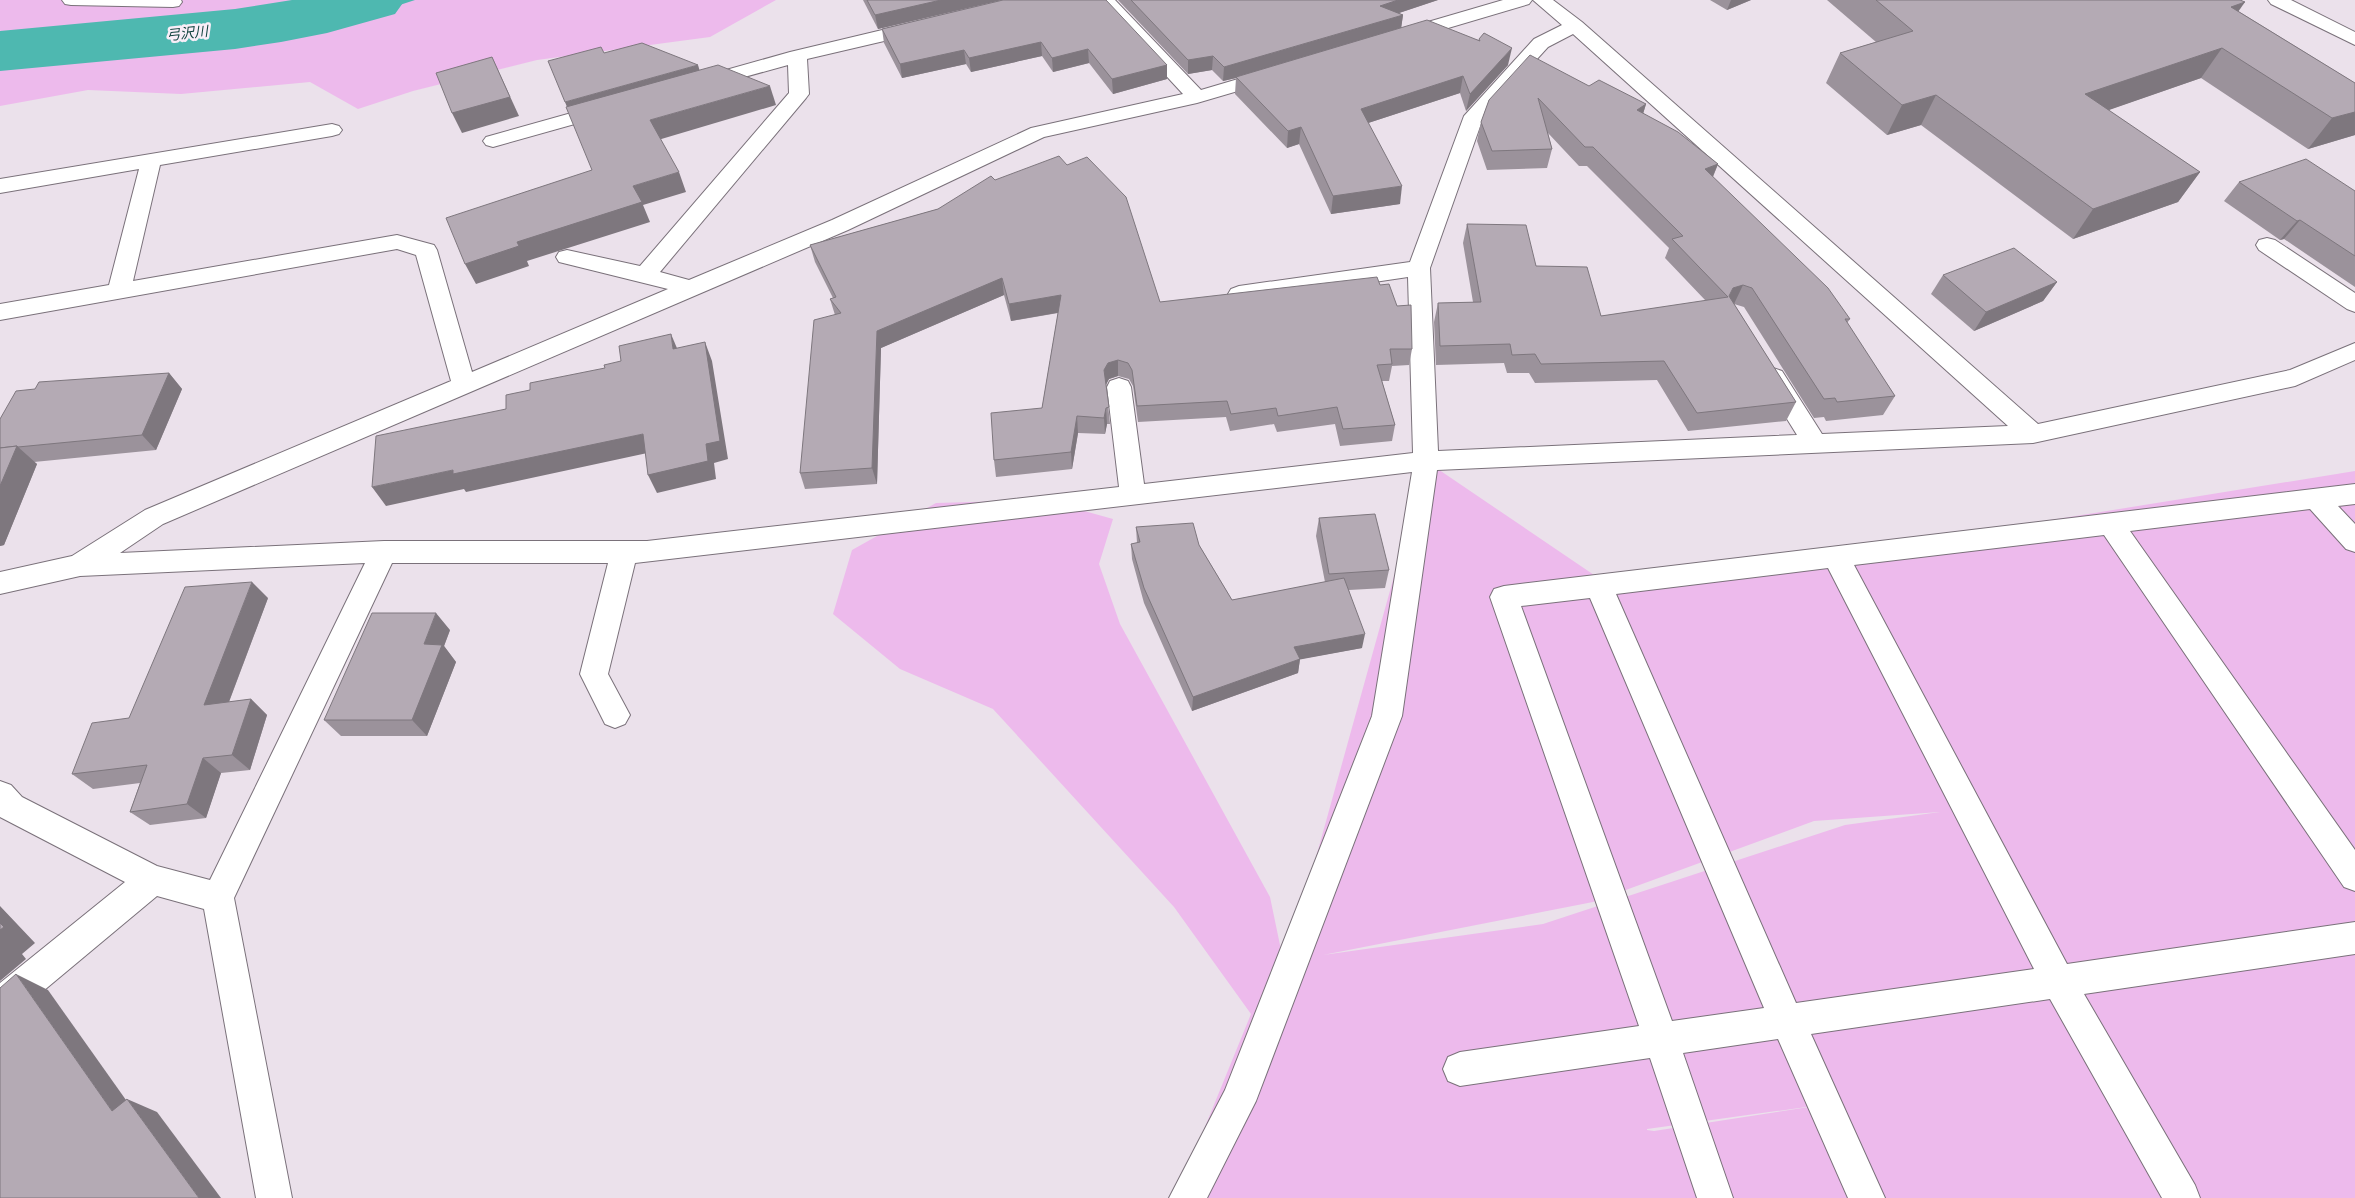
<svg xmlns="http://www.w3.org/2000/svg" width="2355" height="1198" viewBox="0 0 2355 1198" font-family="'Nunito Sans','Noto Sans JP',sans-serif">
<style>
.green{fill:#edbaec;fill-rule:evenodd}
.water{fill:#4eb8b0}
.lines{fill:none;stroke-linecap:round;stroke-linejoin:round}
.river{fill:#4eb8b0;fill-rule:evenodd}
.minor-casing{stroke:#7a717a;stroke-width:2}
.minor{fill:#fff;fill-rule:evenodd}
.wall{fill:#9b929b}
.shaded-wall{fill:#7e777e}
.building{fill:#b4aab4;stroke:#7e777e}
.labels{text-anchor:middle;stroke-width:5;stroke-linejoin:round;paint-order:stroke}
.far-water-label{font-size:14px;font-style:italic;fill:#0d3f3b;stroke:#f9eef8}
</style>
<rect width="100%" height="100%" fill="#ebe1eb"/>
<!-- green -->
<g class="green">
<path d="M 0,0 L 776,0 L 710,37 L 537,60 L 413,91 L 358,109 L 310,82 L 181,94 L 88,90 L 0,106 Z"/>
<path d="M 1426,461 L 1597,577 L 2014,526 L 2355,471 L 2355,1198 L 1176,1198 L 1251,1014 L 1174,907 L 993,709 L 900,669 L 833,614 L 852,550 L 936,503 L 1045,500 L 1113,519 L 1099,564 L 1120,624 L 1270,897 L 1285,969 ZM 1940,812 L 1845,825 L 1543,924 L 1323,955 L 1593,902 L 1814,821 ZM 1835,1103 L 1654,1131 L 1647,1130 L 1647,1129 Z"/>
</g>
<!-- water -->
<g class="water">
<path d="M 323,0 L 331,0 L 346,19 L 226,45 L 151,50 L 75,51 L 0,63 L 0,34 L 4,33 L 78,26 L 213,24 Z"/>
<path d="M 353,0 L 415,0 L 363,17 Z"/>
</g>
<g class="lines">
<!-- river -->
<path class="river" d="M 292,0 L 405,0 L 395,14 L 327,33 L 281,42 L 235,49 L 0,71 L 0,31 L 235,9 Z"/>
<defs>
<g id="minor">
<path d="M 62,0 L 181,0 L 182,2 L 179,6 L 173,7 L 71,5 L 65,4 Z"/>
<path d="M 1096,0 L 1115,0 L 1201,90 L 1272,69 L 1279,71 L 1282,75 L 1279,79 L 1197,103 L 1044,137 L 848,230 L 163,524 L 120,553 L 384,541 L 647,541 L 1119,487 L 1107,387 L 1110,381 L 1119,378 L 1128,381 L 1131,387 L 1144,484 L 1413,453 L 1408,277 L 1239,302 L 1231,299 L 1228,294 L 1231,289 L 1239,286 L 1410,262 L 1464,116 L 1534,39 L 1562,25 L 1533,0 L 1553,0 L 1582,22 L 2038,424 L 2290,370 L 2355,343 L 2355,360 L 2295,386 L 2033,443 L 1437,470 L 1402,716 L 1256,1101 L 1207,1198 L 1169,1198 L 1225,1090 L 1372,716 L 1412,472 L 635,563 L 608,674 L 630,715 L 625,724 L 615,728 L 605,724 L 580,674 L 608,563 L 392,563 L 234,898 L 292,1198 L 256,1198 L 204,909 L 157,896 L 12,1017 L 0,1022 L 0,983 L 125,882 L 0,817 L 0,781 L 11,785 L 22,797 L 157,866 L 210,880 L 365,563 L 80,576 L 0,594 L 0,572 L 72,556 L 145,510 L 451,381 L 416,255 L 397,249 L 0,320 L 0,304 L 109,285 L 139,169 L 0,193 L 0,179 L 332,124 L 339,126 L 342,130 L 339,134 L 332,136 L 160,165 L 133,281 L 397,235 L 434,245 L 437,250 L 472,372 L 668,289 L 559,262 L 556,257 L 559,252 L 567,250 L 640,266 L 789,93 L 788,65 L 701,89 L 694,87 L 691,83 L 694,79 L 790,52 L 920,21 L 927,23 L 929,27 L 927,31 L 807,59 L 809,94 L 806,98 L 660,272 L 689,280 L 832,220 L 1031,128 L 1183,94 ZM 1573,34 L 2008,426 L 1822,434 L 1782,371 L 1773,368 L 1764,371 L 1761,377 L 1797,435 L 1438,451 L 1430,268 L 1483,118 L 1548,47 Z"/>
<path d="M 1503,0 L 1532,0 L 1529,4 L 1411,39 L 1404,41 L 1397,39 L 1395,35 L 1397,31 Z"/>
<path d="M 2268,0 L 2291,0 L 2355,32 L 2355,45 L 2271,4 Z"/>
<path d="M 607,103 L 614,105 L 617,109 L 614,113 L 493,147 L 486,145 L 483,141 L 486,137 Z"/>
<path d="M 2267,238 L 2275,240 L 2355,293 L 2355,312 L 2347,309 L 2259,250 L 2256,245 L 2259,240 Z"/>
<path d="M 2355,484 L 2355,504 L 2338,506 L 2355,524 L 2355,552 L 2346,549 L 2310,509 L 2130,531 L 2355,850 L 2355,891 L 2344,887 L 2104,535 L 1854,565 L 2067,964 L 2355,922 L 2355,954 L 2084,994 L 2195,1185 L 2200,1198 L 2162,1198 L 2050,999 L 1811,1034 L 1885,1198 L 1848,1198 L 1778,1039 L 1683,1053 L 1733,1198 L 1697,1198 L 1650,1058 L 1460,1086 L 1448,1081 L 1443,1069 L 1448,1057 L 1460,1052 L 1639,1026 L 1490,597 L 1494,589 L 1504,586 ZM 1828,568 L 2034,969 L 1796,1003 L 1616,594 ZM 1590,598 L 1764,1008 L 1672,1021 L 1521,606 Z"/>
</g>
</defs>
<!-- minor casing -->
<use href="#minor" class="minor-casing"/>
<!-- minor -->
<use href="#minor" class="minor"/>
</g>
<!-- wall -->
<g class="wall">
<path d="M 863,0 L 1002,0 L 878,29 Z"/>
<path d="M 1003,0 L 1167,65 L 1167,79 L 1113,94 L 1089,63 L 1053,72 L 1042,56 L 971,72 L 966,64 L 902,78 L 884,43 L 882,29 Z"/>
<path d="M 1118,0 L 1438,0 L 1399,13 L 1403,15 L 1401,28 L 1479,40 L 1479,39 L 1508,65 L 1466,111 L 1460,93 L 1368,123 L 1400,204 L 1331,214 L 1299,144 L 1287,148 L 1235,94 L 1236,78 L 1223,81 L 1212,70 L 1188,74 Z"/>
<path d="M 1710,0 L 1751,0 L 1727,10 Z"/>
<path d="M 1827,0 L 2240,0 L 2238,11 L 2355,83 L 2355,135 L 2308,149 L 2201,78 L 2108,110 L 2200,172 L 2178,202 L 2073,239 L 1921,125 L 1887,135 L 1826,83 L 1840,53 L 1876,42 Z"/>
<path d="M 1589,86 L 1646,104 L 1643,114 L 1718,164 L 1713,177 L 1850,319 L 1847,323 L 1895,396 L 1883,415 L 1826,421 L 1824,417 L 1814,418 L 1744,307 L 1734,304 L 1796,402 L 1786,421 L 1688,431 L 1657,380 L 1535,383 L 1529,373 L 1507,373 L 1504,363 L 1436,365 L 1434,322 L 1438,303 L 1473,302 L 1463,243 L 1467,224 L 1536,266 L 1601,316 L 1706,301 L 1665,258 L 1669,248 L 1587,166 L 1579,166 L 1548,133 L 1552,149 L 1547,168 L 1487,170 L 1477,141 L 1481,122 L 1489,100 Z"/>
<path d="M 995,180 L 1160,302 L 1380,285 L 1412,349 L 1409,365 L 1392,366 L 1389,381 L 1382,381 L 1395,425 L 1392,441 L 1340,446 L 1335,424 L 1277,432 L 1274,424 L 1230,431 L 1226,417 L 1138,422 L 1133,386 L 1129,379 L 1118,376 L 1109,379 L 1106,385 L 1110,424 L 1107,424 L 1105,434 L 1078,433 L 1072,469 L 996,477 L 994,460 L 1042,408 L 1058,313 L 1011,321 L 1004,295 L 881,348 L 877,484 L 805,489 L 800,473 L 835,315 L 830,299 L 833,298 L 815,262 L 810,245 L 938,209 Z"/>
<path d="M 2239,182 L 2355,191 L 2355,287 L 2284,239 L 2280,240 L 2224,201 Z"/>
<path d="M 1943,275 L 2057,282 L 2043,301 L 1974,331 L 1931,294 Z"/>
<path d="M 169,373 L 182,389 L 156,450 L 34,462 L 37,464 L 4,545 L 0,546 L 0,419 L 35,389 Z"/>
<path d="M 1319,518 L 1389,570 L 1385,588 L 1349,590 L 1362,648 L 1300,659 L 1298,673 L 1192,711 L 1144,603 L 1132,559 L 1131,544 L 1137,543 L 1136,527 L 1199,545 L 1232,600 L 1325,582 L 1316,536 Z"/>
<path d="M 268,598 L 229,702 L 251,699 L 267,715 L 250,770 L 221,773 L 206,818 L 150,825 L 130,812 L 140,783 L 93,789 L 72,774 L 129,718 Z"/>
<path d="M 450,630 L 444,646 L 456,662 L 427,736 L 341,736 L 324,720 Z"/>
</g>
<!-- shaded-wall -->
<g class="shaded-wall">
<path d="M 941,0 L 1002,0 L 878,29 L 875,15 Z"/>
<path d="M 1398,0 L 1438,0 L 1378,20 L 1380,6 Z"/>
<path d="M 1731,0 L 1751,0 L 1727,10 Z"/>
<path d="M 2245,2 L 2224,32 L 2231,7 Z"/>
<path d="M 1403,15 L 1401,29 L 1236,77 L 1236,78 L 1223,81 L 1224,67 Z"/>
<path d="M 1041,42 L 1042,56 L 971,72 L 969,58 Z"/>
<path d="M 1512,48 L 1508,65 L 1466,111 L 1470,94 Z"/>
<path d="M 2222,48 L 2201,78 L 2066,125 L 2085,94 Z"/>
<path d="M 1088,49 L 1089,63 L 1053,72 L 1052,58 Z"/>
<path d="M 964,50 L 966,64 L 902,78 L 900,64 Z"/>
<path d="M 1213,56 L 1212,70 L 1188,74 L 1188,60 Z"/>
<path d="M 492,57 L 519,116 L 462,133 L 452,113 Z"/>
<path d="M 698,65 L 701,75 L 569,112 L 565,102 Z"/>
<path d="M 1167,65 L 1167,79 L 1113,94 L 1112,79 Z"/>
<path d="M 1463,76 L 1460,93 L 1359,126 L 1361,109 Z"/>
<path d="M 770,86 L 776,105 L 658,140 L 650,120 Z"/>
<path d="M 1936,95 L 1921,125 L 1887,135 L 1902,105 Z"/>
<path d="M 1646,104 L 1640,123 L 1637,110 Z"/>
<path d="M 2355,112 L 2355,135 L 2308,149 L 2332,118 Z"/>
<path d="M 1301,127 L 1299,144 L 1287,148 L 1288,131 Z"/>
<path d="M 1718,164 L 1710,183 L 1705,169 Z"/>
<path d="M 679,172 L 686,192 L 643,205 L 650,222 L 527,261 L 529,266 L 476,284 L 465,264 L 517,242 L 633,186 Z"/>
<path d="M 2200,172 L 2178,202 L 2073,239 L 2093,209 Z"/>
<path d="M 1402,186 L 1400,204 L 1331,214 L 1333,196 Z"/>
<path d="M 2300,220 L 2284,239 L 2280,240 L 2297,221 Z"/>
<path d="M 1002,278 L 1004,295 L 881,348 L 877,484 L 872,468 L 877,331 Z"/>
<path d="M 2057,282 L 2043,301 L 1974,331 L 1986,312 Z"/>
<path d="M 1743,285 L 1734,304 L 1724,307 L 1723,310 L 1733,288 Z"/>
<path d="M 1061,295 L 1062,312 L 1011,321 L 1009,304 Z"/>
<path d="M 671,334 L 679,353 L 673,349 Z"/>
<path d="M 705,342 L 712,361 L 728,459 L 714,463 L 716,479 L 657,493 L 648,475 Z"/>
<path d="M 1118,360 L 1118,376 L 1109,379 L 1105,386 L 1104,370 L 1108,363 Z"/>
<path d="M 169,373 L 182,389 L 156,450 L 142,435 Z"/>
<path d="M 1106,408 L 1107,424 L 1105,434 L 1104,418 Z"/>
<path d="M 1077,416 L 1078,433 L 1072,469 L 1071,452 Z"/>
<path d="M 643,434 L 652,452 L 466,492 L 464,489 L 386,506 L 372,487 L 453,470 Z"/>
<path d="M 17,446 L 37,464 L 4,545 L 0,546 L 0,486 Z"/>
<path d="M 252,582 L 268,598 L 222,720 L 204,705 Z"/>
<path d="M 436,613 L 450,630 L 444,646 L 456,662 L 427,736 L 412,720 L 424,644 Z"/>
<path d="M 1365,634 L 1362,648 L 1292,661 L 1294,647 Z"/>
<path d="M 1300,659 L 1298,673 L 1192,711 L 1193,697 Z"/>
<path d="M 251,699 L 267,715 L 250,770 L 232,755 Z"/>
<path d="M 203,758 L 221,773 L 206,818 L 187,804 Z"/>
<path d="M 0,906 L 35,943 L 22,954 L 26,959 L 0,981 Z"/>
<path d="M 16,974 L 48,990 L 143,1124 L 112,1111 Z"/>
<path d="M 127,1099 L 157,1112 L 221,1198 L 199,1198 Z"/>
</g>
<!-- building -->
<g class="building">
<path d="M 867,0 L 941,0 L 875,15 Z"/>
<path d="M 1003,0 L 1106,0 L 1167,65 L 1112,79 L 1088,49 L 1052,58 L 1041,42 L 969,58 L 964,50 L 900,64 L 882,29 Z"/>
<path d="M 1131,0 L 1398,0 L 1380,6 L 1403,15 L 1224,67 L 1213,56 L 1188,60 Z"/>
<path d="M 1876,0 L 2240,0 L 2245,2 L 2231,7 L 2355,83 L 2355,112 L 2332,118 L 2222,48 L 2085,94 L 2200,172 L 2093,209 L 1936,95 L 1902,105 L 1840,53 L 1913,31 Z"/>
<path d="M 1427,20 L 1480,41 L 1479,39 L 1484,33 L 1512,48 L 1470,94 L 1463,76 L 1361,109 L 1402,186 L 1333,196 L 1301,127 L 1288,131 L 1236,77 Z"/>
<path d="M 642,43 L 698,65 L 565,102 L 548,61 L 601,47 L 604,53 Z"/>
<path d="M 1530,55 L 1589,86 L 1599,80 L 1646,104 L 1637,110 L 1678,132 L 1718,164 L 1705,169 L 1828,288 L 1850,319 L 1845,319 L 1895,396 L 1837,402 L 1835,398 L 1824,399 L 1752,288 L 1743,285 L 1733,288 L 1729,296 L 1796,402 L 1697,413 L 1664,361 L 1541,364 L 1535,354 L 1512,355 L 1510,344 L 1440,346 L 1438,303 L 1481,302 L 1467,224 L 1526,225 L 1536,266 L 1587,267 L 1601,316 L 1728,297 L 1672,239 L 1683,236 L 1593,147 L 1585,147 L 1538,98 L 1552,149 L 1492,151 L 1481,122 L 1489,100 Z"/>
<path d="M 492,57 L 510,97 L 452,113 L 436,73 Z"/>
<path d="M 718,65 L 770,86 L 650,120 L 679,172 L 633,186 L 642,202 L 517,242 L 519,246 L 465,264 L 446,218 L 592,170 L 566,107 Z"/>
<path d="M 1059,156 L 1067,165 L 1087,157 L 1126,197 L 1160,302 L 1377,277 L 1380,285 L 1389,284 L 1397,306 L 1411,305 L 1412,349 L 1390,349 L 1392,364 L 1377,365 L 1395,425 L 1343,429 L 1337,407 L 1278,416 L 1276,408 L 1231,414 L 1227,401 L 1137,406 L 1132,370 L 1128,363 L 1118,360 L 1108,363 L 1104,370 L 1109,407 L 1106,408 L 1104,418 L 1077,416 L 1071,452 L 994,460 L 991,413 L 1042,408 L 1061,295 L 1009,304 L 1002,278 L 877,331 L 872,468 L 800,473 L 814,320 L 841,313 L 830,299 L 836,297 L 810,245 L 938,209 L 991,176 L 995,180 Z"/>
<path d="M 2306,159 L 2355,191 L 2355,256 L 2300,220 L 2297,221 L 2239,182 Z"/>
<path d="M 2014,248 L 2057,282 L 1986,312 L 1943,275 Z"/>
<path d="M 671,334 L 673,349 L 705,342 L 720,441 L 706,444 L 708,461 L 648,475 L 643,434 L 453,474 L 453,470 L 372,487 L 376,436 L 506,409 L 506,395 L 530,390 L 530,383 L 605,368 L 604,365 L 621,361 L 619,346 Z"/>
<path d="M 169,373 L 142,435 L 18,447 L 17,446 L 0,448 L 0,419 L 16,391 L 35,389 L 39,382 Z"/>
<path d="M 17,446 L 0,486 L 0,448 Z"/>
<path d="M 1375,514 L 1389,570 L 1329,574 L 1319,518 Z"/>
<path d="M 1193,523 L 1199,545 L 1232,600 L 1344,578 L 1365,634 L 1294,647 L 1300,659 L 1193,697 L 1144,588 L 1131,544 L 1140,542 L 1136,527 Z"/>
<path d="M 252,582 L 204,705 L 251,699 L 232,755 L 203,758 L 187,804 L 130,812 L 147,765 L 72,774 L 92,723 L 129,718 L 185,587 Z"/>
<path d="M 372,613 L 436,613 L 424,644 L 442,645 L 412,720 L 324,720 Z"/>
<path d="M 0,923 L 4,927 L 0,930 Z"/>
<path d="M 16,974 L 112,1111 L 127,1099 L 199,1198 L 0,1198 L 0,988 Z"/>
</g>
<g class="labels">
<!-- far-water labels -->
<g class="far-water-label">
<text transform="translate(187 33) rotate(-6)" y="5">弓沢川</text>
</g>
</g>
</svg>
